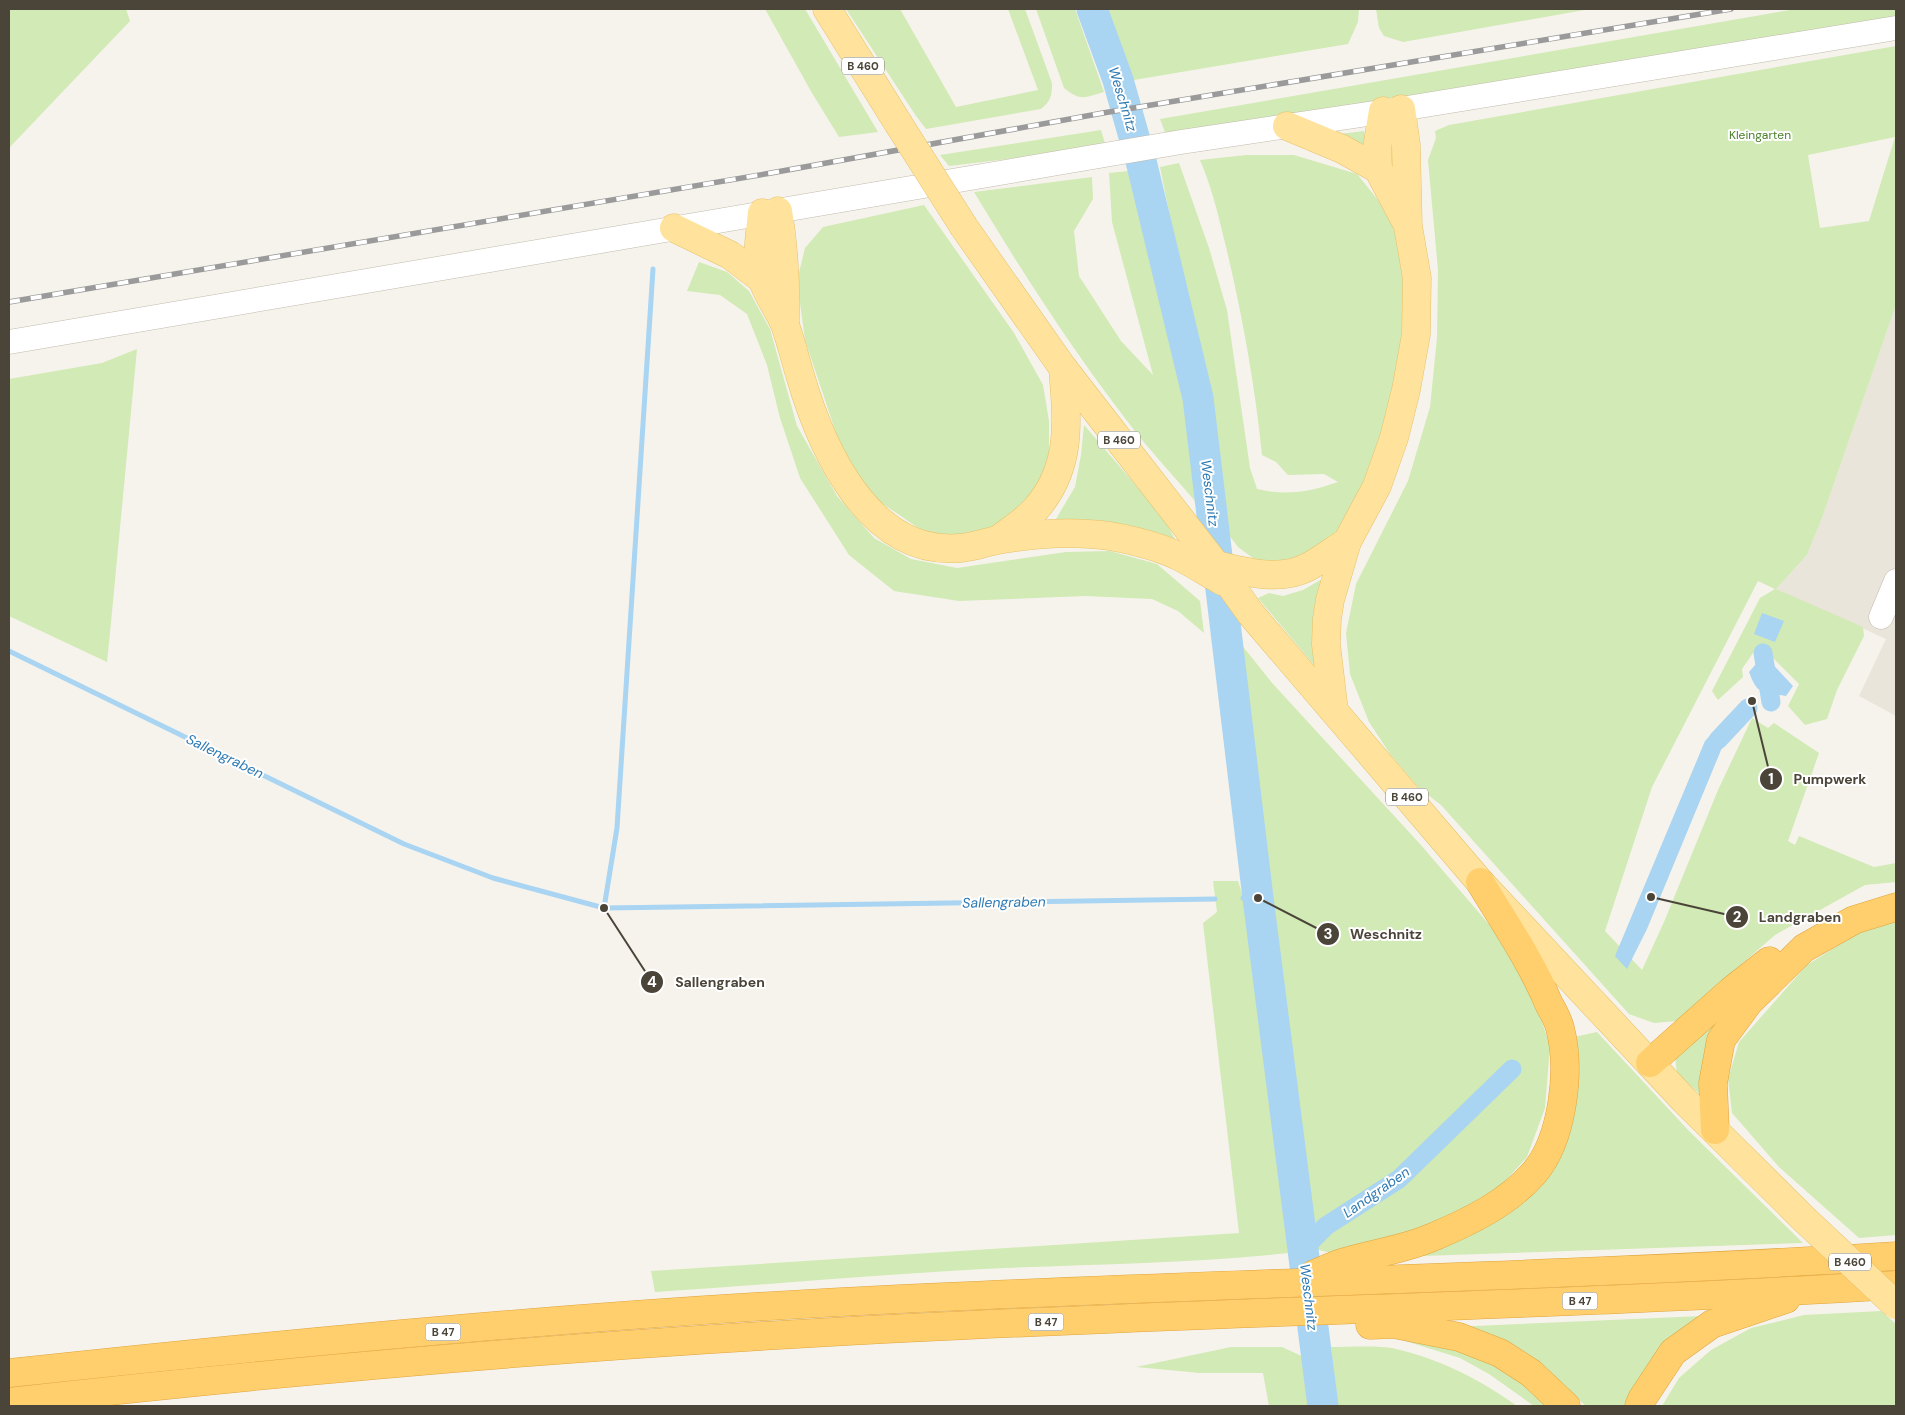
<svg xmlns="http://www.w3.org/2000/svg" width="1905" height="1415" viewBox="0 0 1905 1415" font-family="'DM Sans',sans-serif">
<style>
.residential{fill:#eae5da}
.green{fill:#d2eab5;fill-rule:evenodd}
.water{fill:#a9d4f2}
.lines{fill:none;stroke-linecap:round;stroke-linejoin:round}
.stream{stroke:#a9d4f2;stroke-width:5}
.canal{stroke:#a9d4f2;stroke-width:19}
.river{stroke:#a9d4f2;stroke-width:31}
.minor-casing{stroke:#c2bbae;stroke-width:25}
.major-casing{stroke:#e6c16a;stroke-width:29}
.highway-casing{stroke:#e0a43c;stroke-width:29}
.minor{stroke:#fff;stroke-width:24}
.major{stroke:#ffe39c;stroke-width:28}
.highway{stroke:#ffcf6e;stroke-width:28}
.rail-casing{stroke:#9a9a9a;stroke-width:5.5}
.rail{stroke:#fff;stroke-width:4;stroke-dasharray:11;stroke-linecap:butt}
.major-bridge-casing{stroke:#e6c16a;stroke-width:29;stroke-linecap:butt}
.major-bridge{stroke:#ffe39c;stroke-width:28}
.labels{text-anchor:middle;stroke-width:4;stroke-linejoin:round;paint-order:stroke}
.shield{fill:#fff;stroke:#817c74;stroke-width:1}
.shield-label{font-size:11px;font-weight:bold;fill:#4b4439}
.park-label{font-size:12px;fill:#4a7f2a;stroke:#fff}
.water-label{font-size:14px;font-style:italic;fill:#2e7ab2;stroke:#fff}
.leader{fill:none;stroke:#4b4439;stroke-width:2}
.callout-dot{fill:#4b4439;stroke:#fff;stroke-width:2}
.mark-label{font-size:15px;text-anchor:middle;font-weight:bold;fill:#fff}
.callout-label{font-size:14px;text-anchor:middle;font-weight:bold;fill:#4b4439;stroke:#fff;stroke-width:4;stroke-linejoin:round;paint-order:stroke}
</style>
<rect width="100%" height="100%" fill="#f6f3ec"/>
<!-- residential -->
<path class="residential" d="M 1896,305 L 1896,716 L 1859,696 L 1886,639 L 1776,589 L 1807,555 L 1822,518 Z"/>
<!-- green -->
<g class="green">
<path d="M 9,9 L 126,9 L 130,21 L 9,148 Z"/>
<path d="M 765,9 L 805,9 L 878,132 L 839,137 L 812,93 Z"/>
<path d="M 846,9 L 900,9 L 956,107 L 1038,90 L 1008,9 L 1025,9 L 1052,83 C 1052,95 1051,101 1041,109 L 926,129 L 916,116 Z"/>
<path d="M 1036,9 L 1075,9 L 1104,92 C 1085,97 1081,102 1064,88 Z"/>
<path d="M 1102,9 L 1359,9 L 1358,22 L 1348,44 L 1128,81 Z"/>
<path d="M 1376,9 L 1590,9 L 1403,42 L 1384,36 L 1379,28 Z"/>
<path d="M 1796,9 L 1896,9 L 1896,18 L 1166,135 L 1160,119 Z"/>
<path d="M 1896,46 L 1896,305 L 1822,518 L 1807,555 L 1776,589 L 1863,627 L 1864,636 L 1837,690 L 1827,719 L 1805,725 L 1788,706 L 1799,684 L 1774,659 L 1757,647 L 1742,669 L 1743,677 L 1718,700 L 1712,691 L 1760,598 L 1775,589 L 1758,581 L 1652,787 L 1605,931 L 1642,970 L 1664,922 L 1718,790 L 1752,718 L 1768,728 L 1774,723 L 1819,753 L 1788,841 L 1795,845 L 1799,836 L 1874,867 L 1896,863 L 1896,882 L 1865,885 L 1775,935 L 1676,1021 L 1654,1023 L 1629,1014 L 1441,805 L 1419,788 L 1390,754 L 1369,722 L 1350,674 L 1346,633 L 1356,584 L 1408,481 L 1430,407 L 1437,338 L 1438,270 L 1428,160 L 1436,138 L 1435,131 L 1449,125 ZM 1895,137 L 1869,221 L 1820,228 L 1808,155 Z"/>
<path d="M 1101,130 L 1106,147 L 949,166 L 940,155 Z"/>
<path d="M 1364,131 L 1368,153 L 1339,134 Z"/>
<path d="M 1246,155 L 1294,155 L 1357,174 L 1386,210 L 1406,259 L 1399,406 L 1354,512 L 1319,550 L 1265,567 L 1238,547 L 1219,522 L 1219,484 L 1202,376 L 1160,167 L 1179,163 L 1209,248 L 1227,310 L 1250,468 L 1257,489 C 1287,496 1309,492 1338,482 L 1324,474 L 1288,475 L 1276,462 L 1262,455 C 1255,386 1243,319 1227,251 C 1219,219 1213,190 1200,160 Z"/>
<path d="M 1128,171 C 1145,246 1170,320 1183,396 C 1189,430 1191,466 1195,501 C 1174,476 1151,452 1131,426 C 1073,351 1022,272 974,192 L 1092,177 L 1093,199 L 1074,231 L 1079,276 L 1121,341 L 1153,375 L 1112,222 L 1109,173 Z"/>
<path d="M 924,205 L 1014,333 L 1043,385 L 1049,421 L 1049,467 L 1036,500 L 1001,530 L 963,537 L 927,534 L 876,499 L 844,457 L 805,340 L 797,281 L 805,248 L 823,227 Z"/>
<path d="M 699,262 L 727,272 L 749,291 L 770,329 L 797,426 L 837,496 L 874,538 L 911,559 L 957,568 L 1066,552 L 1110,551 L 1157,564 L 1200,601 L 1204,633 L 1178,611 L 1152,599 L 1085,596 L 959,601 L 894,591 L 849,555 L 800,478 L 780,418 L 767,365 L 747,314 L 720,295 L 687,291 Z"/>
<path d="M 137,349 L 110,633 L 107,662 L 9,616 L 9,379 L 102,363 Z"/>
<path d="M 1084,425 L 1163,517 L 1178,545 L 1050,529 L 1075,487 L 1081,455 Z"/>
<path d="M 1322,579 L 1319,653 L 1314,665 L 1258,598 L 1269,593 L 1283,596 L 1303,590 Z"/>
<path d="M 1236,638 L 1273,684 L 1420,844 L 1493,929 L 1529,983 L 1550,1046 L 1545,1108 L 1527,1157 L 1494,1194 L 1461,1219 L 1335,1254 L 1315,1249 L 1308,1224 Z"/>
<path d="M 1213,881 L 1238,881 L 1247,909 L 1288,1253 C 1187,1264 1085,1264 983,1269 C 873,1275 764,1285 655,1292 L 651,1271 L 1239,1233 L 1203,923 L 1217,912 Z"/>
<path d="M 1896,920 L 1896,1235 L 1859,1238 L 1779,1167 L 1732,1113 L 1728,1079 L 1739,1042 L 1807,965 L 1858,933 Z"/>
<path d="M 1733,1002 L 1707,1045 L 1702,1068 L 1706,1100 L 1677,1073 L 1675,1057 Z"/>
<path d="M 1597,1032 L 1689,1131 L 1803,1243 L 1422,1256 L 1531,1190 L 1574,1037 Z"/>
<path d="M 1881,1311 L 1896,1324 L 1896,1406 L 1662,1406 L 1679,1378 L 1711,1350 L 1751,1328 L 1804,1315 Z"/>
<path d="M 1702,1316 L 1629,1406 L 1586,1406 L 1551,1376 L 1451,1327 Z"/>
<path d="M 1402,1340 L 1453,1347 L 1508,1370 L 1552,1406 L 1534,1406 L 1489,1374 L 1460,1358 Z"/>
<path d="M 1231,1347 L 1282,1347 L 1306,1358 L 1313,1406 L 1269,1406 L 1263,1373 L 1200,1373 L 1136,1367 Z"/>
<path d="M 1331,1347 C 1350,1347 1379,1345 1396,1349 C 1440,1359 1481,1380 1517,1406 L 1338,1406 Z"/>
</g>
<!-- water -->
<g class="water">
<path d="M 1762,613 L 1784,621 L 1775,642 L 1754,634 Z"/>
<path d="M 1764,655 L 1793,686 L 1786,696 C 1762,692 1758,696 1749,672 Z"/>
<path d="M 1728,716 L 1738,725 L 1721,750 L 1647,929 L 1627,969 L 1615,956 L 1705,741 Z"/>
</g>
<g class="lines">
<!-- stream -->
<g class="stream">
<path d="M 9,651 L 404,844 L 493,878 L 604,908 L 1215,899"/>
<path d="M 1243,898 L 1258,898"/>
<path d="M 604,908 L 617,828 L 653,269"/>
</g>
<!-- canal -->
<g class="canal">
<path d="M 1763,653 L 1771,702"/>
<path d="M 1718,740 L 1748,708"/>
<path d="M 1302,1250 L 1326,1226 L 1399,1179 L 1512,1069"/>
</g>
<!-- river -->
<path class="river" d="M 1092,9 L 1118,80 L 1142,165 L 1198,398 L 1258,898 L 1323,1406"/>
<defs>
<g id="minor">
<path d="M 9,342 L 1181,142 L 1401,109 L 1896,28"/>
<path d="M 1881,617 L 1896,581"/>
</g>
<g id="major">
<path d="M 827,9 L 898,123"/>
<path d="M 1383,111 L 1377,148 L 1378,169 L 1405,220"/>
<path d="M 1287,126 L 1342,149 L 1378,169"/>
<path d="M 778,211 C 784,248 786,283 785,321"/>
<path d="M 762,213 C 760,235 755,259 763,281 C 768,296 779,310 785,325 C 791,341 795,359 800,375 C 821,448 869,557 961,548 C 974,547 986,542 998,540 C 1027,535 1060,532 1089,534 C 1114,535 1157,545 1180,557 C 1194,564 1208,573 1222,581"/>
<path d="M 964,227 L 1063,368 L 1216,565 L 1251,614 L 1480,882 L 1685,1101 L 1804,1219"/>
<path d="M 674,228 L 730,255 L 763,280"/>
<path d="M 999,539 C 1011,530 1025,521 1035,510 C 1073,467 1067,421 1063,368"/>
<path d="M 1216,565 C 1246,572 1279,582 1308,567 C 1321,560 1334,550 1347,542"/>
<path d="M 1334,711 L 1326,644 L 1327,619 L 1330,600 L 1347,542 L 1377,486 L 1394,438 L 1406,390 L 1416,335 L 1417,278 L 1408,226 L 1406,145 L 1401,109"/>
</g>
<g id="highway">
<path d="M 1650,1063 L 1731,991 L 1769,961"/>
<path d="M 1715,1130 L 1713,1083 L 1721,1040 L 1749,1002 L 1804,948 L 1854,920 L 1896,907"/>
<path d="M 1314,1274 C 1322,1271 1330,1267 1338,1264 C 1369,1254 1403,1250 1433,1237 C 1469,1222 1508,1203 1534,1173 C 1563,1139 1571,1070 1560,1028 C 1558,1020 1553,1011 1549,1004 C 1531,961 1504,922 1480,882"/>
<path d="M 1370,1325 L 1394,1324 L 1459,1337 L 1500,1353 L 1531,1373 L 1566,1406"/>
<path d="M 9,1373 C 298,1342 589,1314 880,1300 C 1219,1283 1558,1277 1896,1256"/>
<path d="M 9,1402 C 276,1372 545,1348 814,1333 C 1174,1312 1536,1307 1896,1285"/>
<path d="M 1639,1406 L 1642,1399 L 1673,1352 L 1712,1324 L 1786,1299"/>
</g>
</defs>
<!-- minor casing -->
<use href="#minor" class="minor-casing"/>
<!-- major casing -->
<use href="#major" class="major-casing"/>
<!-- highway casing -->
<use href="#highway" class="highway-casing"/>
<!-- minor -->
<use href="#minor" class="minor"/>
<!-- major -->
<use href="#major" class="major"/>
<!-- highway -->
<use href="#highway" class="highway"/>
<defs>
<path id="rail" d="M 9,302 L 771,173 L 1103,113 L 1731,9"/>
</defs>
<!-- rail casing -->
<use href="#rail" class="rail-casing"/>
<!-- rail -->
<use href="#rail" class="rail"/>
<defs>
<g id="major-bridge">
<path d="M 898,123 L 964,227"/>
<path d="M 1804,1219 L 1896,1305"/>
</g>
</defs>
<!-- major-bridge casing -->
<use href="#major-bridge" class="major-bridge-casing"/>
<!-- major-bridge -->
<use href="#major-bridge" class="major-bridge"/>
</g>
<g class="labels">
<!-- shield labels -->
<g class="shield">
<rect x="842" y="57.5" width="42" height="17" rx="4"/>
<rect x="1098" y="431.5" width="42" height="17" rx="4"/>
<rect x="1386" y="788.5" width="42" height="17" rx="4"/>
<rect x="1829" y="1253.5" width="42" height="17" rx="4"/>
<rect x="1562.5" y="1292.5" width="35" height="17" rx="4"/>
<rect x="1028.5" y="1313.5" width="35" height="17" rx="4"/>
<rect x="425.5" y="1323.5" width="35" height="17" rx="4"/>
</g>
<g class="shield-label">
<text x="863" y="70">B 460</text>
<text x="1119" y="444">B 460</text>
<text x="1407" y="801">B 460</text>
<text x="1850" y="1266">B 460</text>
<text x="1580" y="1305">B 47</text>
<text x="1046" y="1326">B 47</text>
<text x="443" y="1336">B 47</text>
</g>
<!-- park labels -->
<g class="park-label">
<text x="1760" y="139">Kleingarten</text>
</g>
<!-- water labels -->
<g class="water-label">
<text transform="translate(1123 99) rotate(73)" y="5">Weschnitz</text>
<text transform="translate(1210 493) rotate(83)" y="5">Weschnitz</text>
<text transform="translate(225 756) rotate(26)" y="5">Sallengraben</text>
<text transform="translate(1004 902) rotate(-1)" y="5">Sallengraben</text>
<text transform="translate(1376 1192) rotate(-35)" y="5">Landgraben</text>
<text transform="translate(1309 1297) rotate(83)" y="5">Weschnitz</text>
</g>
</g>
<!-- callouts -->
<path class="leader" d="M1752 701L1771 779M1651 897L1737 917M1258 898L1328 934M604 908L652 982"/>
<g class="callout-dot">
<circle cx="1752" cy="701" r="5"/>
<circle cx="1651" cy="897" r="5"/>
<circle cx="1258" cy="898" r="5"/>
<circle cx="604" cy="908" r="5"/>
<circle cx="1771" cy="779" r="12"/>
<circle cx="1737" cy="917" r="12"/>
<circle cx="1328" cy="934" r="12"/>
<circle cx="652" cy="982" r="12"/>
</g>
<g class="mark-label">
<text x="1771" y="784">1</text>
<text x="1737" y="922">2</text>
<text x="1328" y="939">3</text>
<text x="652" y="987">4</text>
</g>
<g class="callout-label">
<text x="1830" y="784">Pumpwerk</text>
<text x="1800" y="922">Landgraben</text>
<text x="1386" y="939">Weschnitz</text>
<text x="720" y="987">Sallengraben</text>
</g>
<!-- border -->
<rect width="1905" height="1415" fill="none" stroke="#4b4439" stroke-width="20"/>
</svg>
